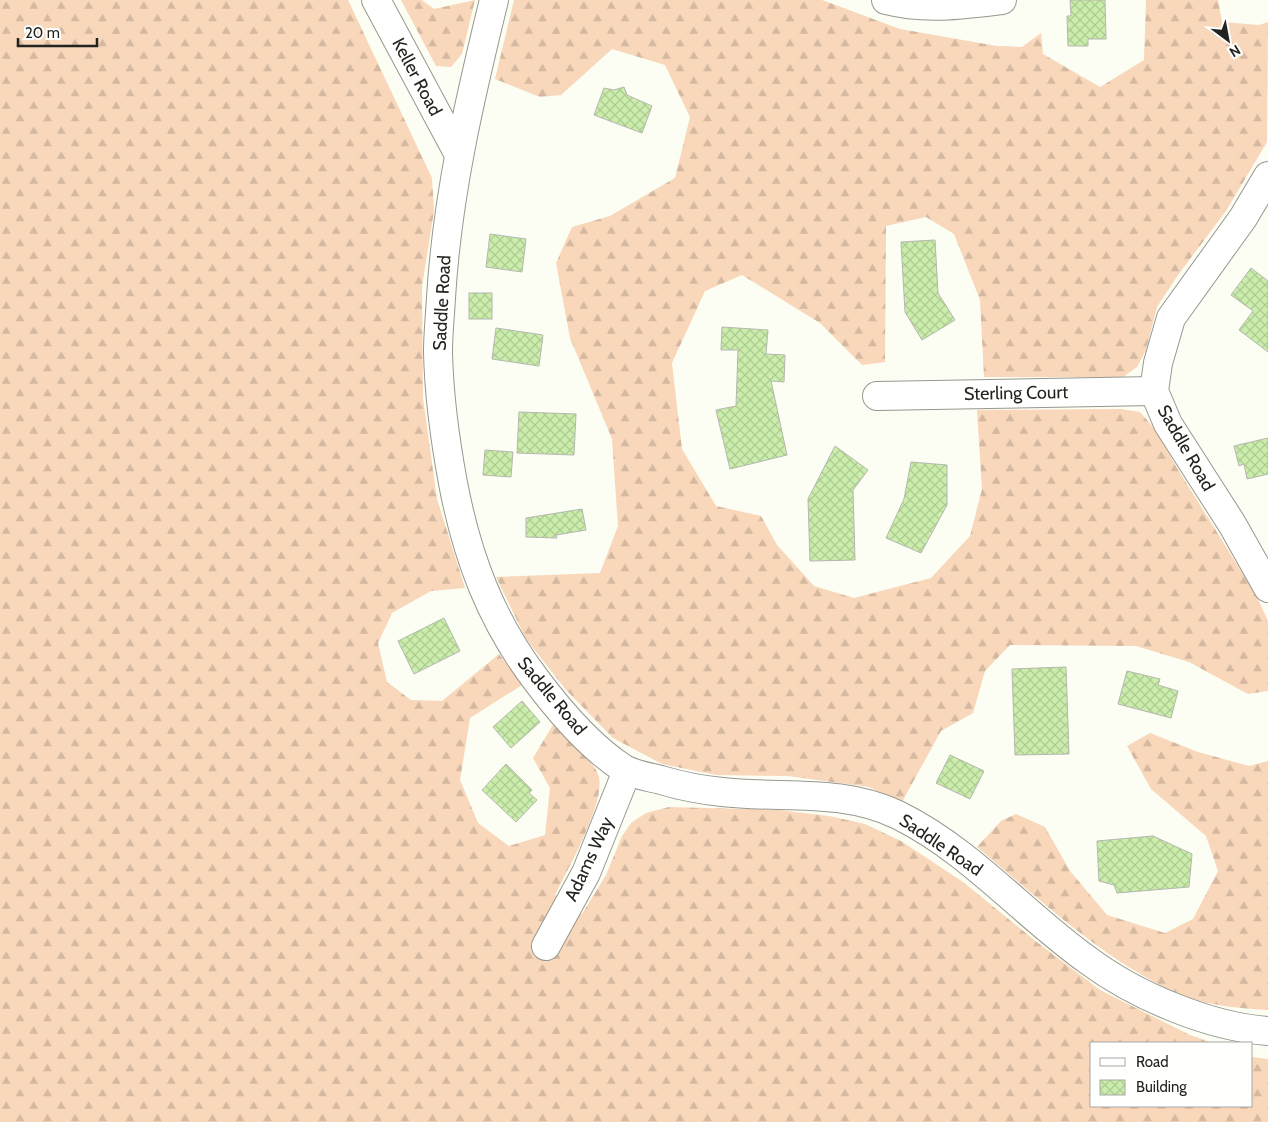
<svg xmlns="http://www.w3.org/2000/svg" width="1268" height="1122" viewBox="0 0 1268 1122" font-family="Cabin,sans-serif">
<style>
.forest{fill:url(#forest-firs)}
.building{fill:url(#building-cross-hatch);stroke:#b4b8b0}
.lines{fill:none;stroke-linecap:round;stroke-linejoin:round}
.minor-casing{stroke:#97978f;stroke-width:30}
.minor{stroke:#fff;stroke-width:28}
.labels{text-anchor:middle;stroke-width:4.5;stroke-linejoin:round;paint-order:stroke}
.street-label{font-size:18px;fill:#232320;stroke:#fffffe}
</style>
<defs>
<pattern id="forest-firs" width="22" height="20" patternUnits="userSpaceOnUse" patternTransform="scale(1.25)"><rect width="22" height="20" fill="#f8d7ba"/><path d="M5 1l3.5 6h-7zM16 11l3.5 6h-7z" fill="#d4b8a0"/></pattern>
<pattern id="building-cross-hatch" width="8" height="8" patternUnits="userSpaceOnUse" patternTransform="scale(1.25)"><rect width="8" height="8" fill="#cbedab"/><path d="M0 0l8 8M0 8l8-8" fill="none" stroke="#aecb93"/></pattern>
</defs>
<rect width="100%" height="100%" fill="#fcfdf3"/>
<!-- forest -->
<g class="forest">
<path d="M 0,0 L 348,0 L 432,178 L 434,211 L 422,286 L 423,398 L 437,499 L 465,588 L 431,591 L 392,613 L 378,643 L 387,682 L 411,700 L 442,701 L 499,654 L 522,685 L 470,718 L 460,780 L 478,823 L 509,846 L 545,835 L 550,788 L 533,758 L 554,723 C 565,736 595,761 599,777 C 605,804 567,870 555,895 L 582,914 L 606,875 L 622,836 L 631,823 L 646,813 L 669,807 L 778,810 L 829,816 L 865,824 L 901,841 L 963,882 L 1038,943 L 1100,990 L 1190,1035 L 1213,1043 L 1092,1043 L 1092,1106 L 1252,1106 L 1252,1057 L 1268,1059 L 1268,1122 L 0,1122 Z"/>
<path d="M 401,0 L 422,0 L 434,9 L 475,0 L 462,54 L 451,67 L 436,66 Z"/>
<path d="M 514,0 L 822,0 L 900,29 L 997,46 L 1022,47 L 1041,33 L 1043,54 L 1100,87 L 1144,60 L 1146,0 L 1218,0 L 1222,22 L 1259,25 L 1268,22 L 1267,142 L 1226,211 L 1178,275 L 1157,307 L 1146,350 L 1137,367 L 1123,377 L 984,377 L 980,300 L 954,234 L 926,217 L 886,226 L 885,362 L 862,365 L 820,323 L 742,275 L 705,291 L 672,363 L 682,449 L 716,506 L 761,516 L 777,545 L 814,586 L 854,598 L 931,578 L 970,536 L 982,489 L 977,410 L 1121,409 L 1140,412 L 1155,429 L 1177,468 L 1256,595 L 1268,621 L 1268,691 L 1248,694 L 1189,662 L 1136,646 L 1010,645 L 985,671 L 973,713 L 941,731 L 902,802 L 869,787 L 788,776 L 716,775 L 662,764 L 613,738 L 566,690 L 526,639 L 496,577 L 600,573 L 618,526 L 612,439 L 570,338 L 556,263 L 572,227 L 610,216 L 675,178 L 690,117 L 665,65 L 612,49 L 561,95 L 540,97 L 495,79 Z"/>
<path d="M 1150,733 L 1198,752 L 1249,766 L 1268,761 L 1268,1010 C 1246,1009 1206,1005 1186,997 C 1107,964 1042,901 977,847 L 1001,821 L 1016,814 L 1045,827 L 1070,871 L 1107,915 L 1165,933 L 1193,919 L 1218,871 L 1206,836 L 1151,789 L 1127,746 Z"/>
</g>
<!-- building -->
<g class="building">
<path d="M 1070,0 L 1105,0 L 1106,39 L 1088,39 L 1088,46 L 1068,46 L 1067,16 L 1071,16 Z"/>
<path d="M 624,87 L 627,95 L 652,106 L 642,133 L 594,115 L 604,88 L 614,90 Z"/>
<path d="M 490,234 L 526,239 L 522,272 L 486,267 Z"/>
<path d="M 935,240 L 938,293 L 955,320 L 922,340 L 905,312 L 901,242 Z"/>
<path d="M 1251,268 L 1268,281 L 1268,352 L 1239,330 L 1253,311 L 1231,295 Z"/>
<rect x="469" y="293" width="23" height="26"/>
<path d="M 722,327 L 768,330 L 766,354 L 785,355 L 784,382 L 771,381 L 787,455 L 730,469 L 716,410 L 736,406 L 738,350 L 721,350 Z"/>
<path d="M 496,328 L 543,335 L 539,366 L 492,359 Z"/>
<path d="M 519,412 L 576,414 L 574,455 L 517,453 Z"/>
<path d="M 1268,438 L 1268,474 L 1247,479 L 1244,464 L 1239,466 L 1234,446 Z"/>
<path d="M 835,446 L 868,470 L 853,490 L 855,560 L 810,561 L 808,499 Z"/>
<path d="M 485,450 L 513,452 L 511,477 L 483,475 Z"/>
<path d="M 911,462 L 947,465 L 947,505 L 921,553 L 886,538 L 904,499 Z"/>
<path d="M 582,509 L 586,530 L 556,535 L 557,538 L 526,537 L 526,518 Z"/>
<path d="M 444,618 L 460,651 L 414,674 L 398,641 Z"/>
<path d="M 1066,667 L 1069,754 L 1015,755 L 1012,669 Z"/>
<path d="M 1127,671 L 1160,679 L 1158,685 L 1178,691 L 1171,718 L 1118,704 Z"/>
<path d="M 522,701 L 540,722 L 511,748 L 493,727 Z"/>
<path d="M 950,755 L 984,771 L 970,799 L 936,783 Z"/>
<path d="M 506,764 L 532,790 L 529,793 L 537,800 L 516,822 L 482,790 Z"/>
<path d="M 1153,836 L 1192,854 L 1189,887 L 1117,893 L 1114,885 L 1099,881 L 1097,841 Z"/>
</g>
<g class="lines">
<defs>
<g id="minor">
<path d="M 376,0 L 458,153"/>
<path d="M 494,0 C 470,98 447,196 441,298 C 440,316 438,334 438,352 C 439,396 445,440 453,483 C 467,557 491,621 537,681 C 561,713 590,747 624,769 C 635,775 649,777 661,780 C 681,786 702,790 722,792 C 782,799 842,788 898,815 C 971,851 1024,915 1089,961 C 1136,996 1210,1027 1268,1031"/>
<path d="M 886,0 C 925,10 962,5 1002,0"/>
<path d="M 1268,176 L 1243,218 L 1171,318 L 1158,363 L 1154,391 L 1168,424 L 1232,524 L 1268,588"/>
<path d="M 877,396 L 1154,391"/>
<path d="M 546,946 L 586,873 L 627,771"/>
</g>
</defs>
<!-- minor casing -->
<use href="#minor" class="minor-casing"/>
<!-- minor -->
<use href="#minor" class="minor"/>
</g>
<g class="labels">
<!-- street labels -->
<g class="street-label">
<text transform="translate(417 77) rotate(62)" y="6">Keller Road</text>
<text transform="translate(442 303) rotate(-87)" y="6">Saddle Road</text>
<text transform="translate(1016 393) rotate(-1)" y="6">Sterling Court</text>
<text transform="translate(1186 448) rotate(60)" y="6">Saddle Road</text>
<text transform="translate(552 696) rotate(50)" y="6">Saddle Road</text>
<text transform="translate(941 845) rotate(34)" y="6">Saddle Road</text>
<text transform="translate(589 859) rotate(-65)" y="6">Adams Way</text>
</g>
</g>
<!-- legend -->
<rect x="1090" y="1042" width="162" height="65" fill="#fffffe" stroke="#a7a7a5"/>
<rect x="1100" y="1058" width="25" height="8" fill="#ffffff" stroke="#a7a7a5"/>
<text x="1136" y="1067" font-size="15" fill="#232320">Road</text>
<rect x="1100" y="1080" width="25" height="15" fill="url(#building-cross-hatch)" stroke="#a7a7a5"/>
<text x="1136" y="1092" font-size="15" fill="#232320">Building</text>
<!-- north arrow -->
<g transform="translate(1228 40) rotate(148)" stroke="#fffffe" stroke-width="4" paint-order="stroke">
<path d="M0-4L9 19L0 12L-9 19Z" fill="#232320"/>
<text y="-8" font-size="14" font-weight="bold" text-anchor="middle" fill="#232320">N</text>
</g>
<!-- scale -->
<path d="M18 38v8h79v-8" fill="none" stroke="#232320" stroke-width="2.5"/>
<text x="25" y="38" font-size="15" fill="#232320" stroke="#fffffe" stroke-width="4" paint-order="stroke">20 m</text>
</svg>
